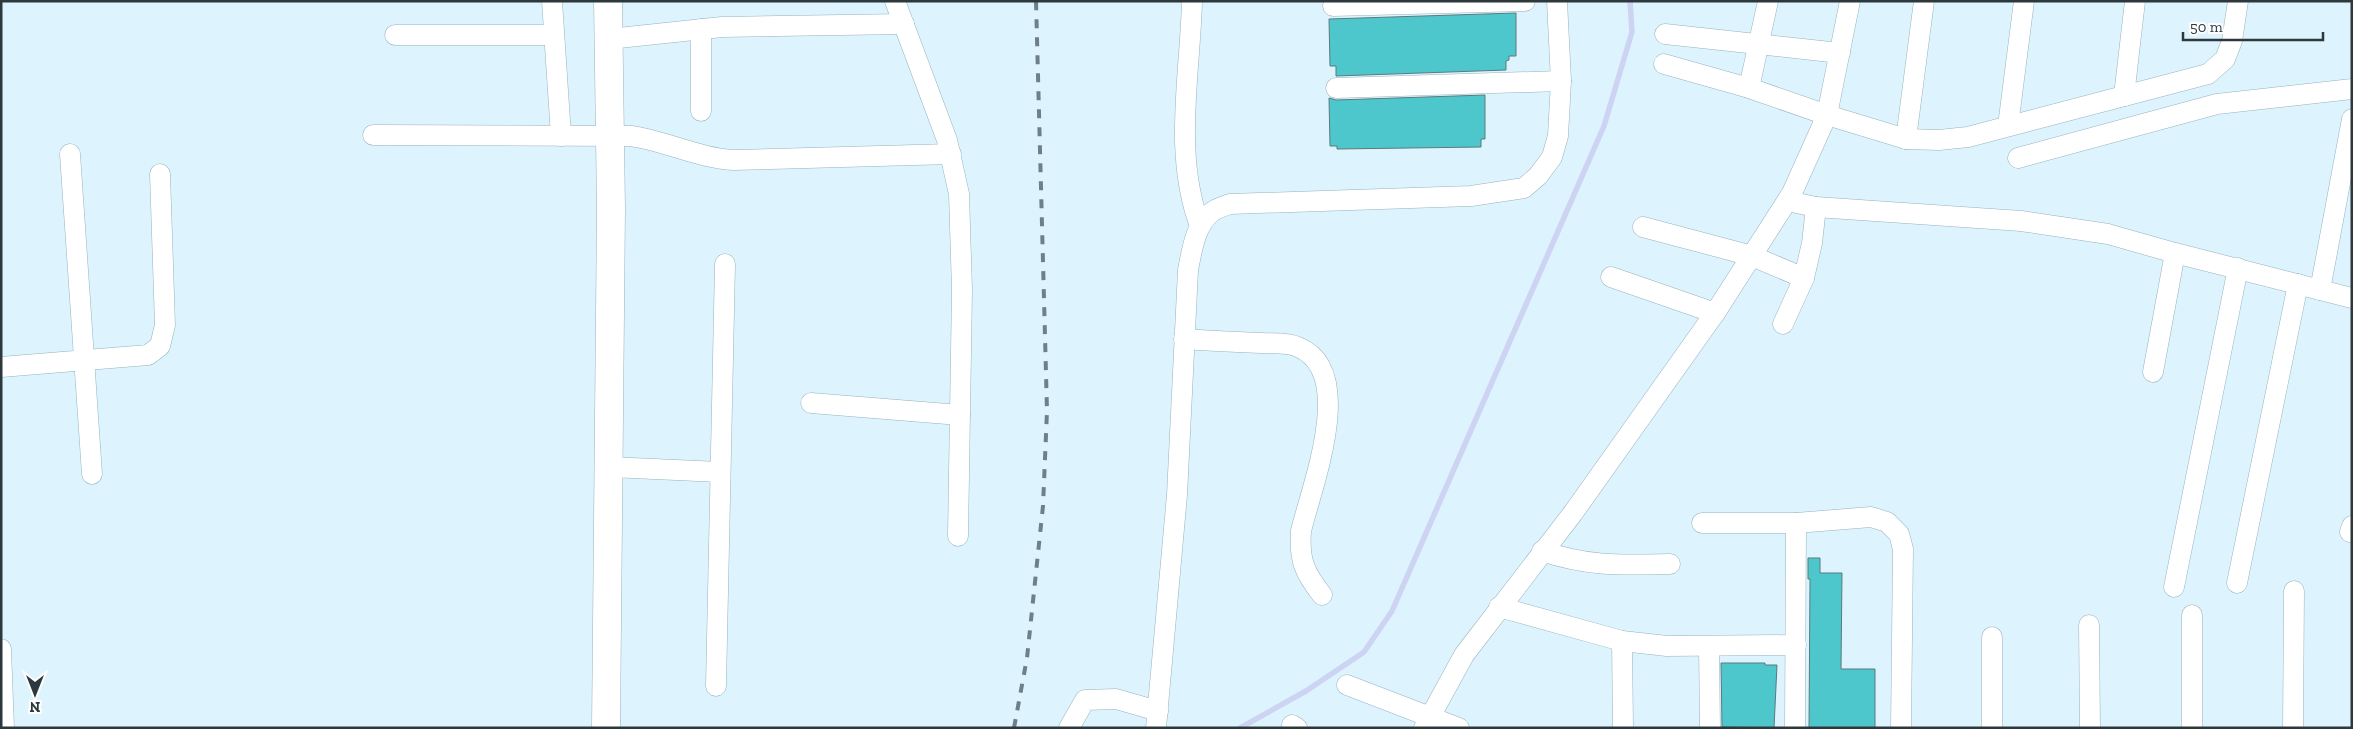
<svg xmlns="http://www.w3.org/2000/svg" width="2353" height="729" viewBox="0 0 2353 729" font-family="'Zilla Slab',serif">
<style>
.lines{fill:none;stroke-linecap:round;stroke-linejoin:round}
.stream{stroke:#cdd3f2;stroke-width:5.5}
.building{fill:#4ec7cc;stroke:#5b7a7b}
.street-casing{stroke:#96b2be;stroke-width:21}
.secondary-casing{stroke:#96b2be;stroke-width:29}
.street{stroke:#fff;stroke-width:20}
.secondary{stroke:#fff;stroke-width:28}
.rail{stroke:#6f7f86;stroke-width:4;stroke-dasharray:9 9;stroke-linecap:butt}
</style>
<rect width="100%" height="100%" fill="#ddf4fe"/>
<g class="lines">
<!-- stream -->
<path class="stream" d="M 1240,728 L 1306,691 L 1364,652 L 1392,611 L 1604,126 L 1632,32 L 1630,1"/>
</g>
<!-- building -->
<g class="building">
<path d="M 1516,13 L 1516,56 L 1509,56 L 1509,60 L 1506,61 L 1506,70 L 1336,76 L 1336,66 L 1330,66 L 1329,19 Z"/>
<path d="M 1485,95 L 1485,139 L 1481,139 L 1481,147 L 1337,149 L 1337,146 L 1330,146 L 1329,98 L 1336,100 Z"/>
<path d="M 1808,558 L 1820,558 L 1820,573 L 1842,573 L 1841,669 L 1875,669 L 1875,728 L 1809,728 L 1810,579 L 1808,579 Z"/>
<path d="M 1721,663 L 1765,663 L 1765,665 L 1777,665 L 1774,728 L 1722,727 Z"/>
</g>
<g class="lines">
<defs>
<g id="street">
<path d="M 552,1 L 561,136"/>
<path d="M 895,1 L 947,140 L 959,194 L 962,290 L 958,536"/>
<path d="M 1192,1 C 1190,77 1173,154 1200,226"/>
<path d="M 1333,6 L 1525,1"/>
<path d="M 701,29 L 701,111"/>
<path d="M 1665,34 L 1840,53"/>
<path d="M 395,35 L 554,35"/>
<path d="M 609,39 L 722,27 L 904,24"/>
<path d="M 1664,64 L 1749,88 L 1827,115 L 1906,139 L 1939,140 L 1968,137 L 2208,74 L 2225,59 L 2232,41 L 2238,1"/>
<path d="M 1336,88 L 1561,81"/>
<path d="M 1749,88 L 1768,1"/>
<path d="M 2124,96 L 2135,1"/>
<path d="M 2008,126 L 2024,1"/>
<path d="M 373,135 L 631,136 C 666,141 698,158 734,160 L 951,154"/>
<path d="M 1906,139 L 1924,1"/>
<path d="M 70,154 L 92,474"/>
<path d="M 2018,158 L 2217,104 L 2352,89"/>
<path d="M 1787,201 L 1816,207 L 2021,221 L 2108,234 L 2175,253 L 2352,298"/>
<path d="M 1643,227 L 1752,256 L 1804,278"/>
<path d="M 1611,277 L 1715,313"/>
<path d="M 2320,290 L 2352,119"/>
<path d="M 1783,324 L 1804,278 L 1812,243 L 1816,207"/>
<path d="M 1184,339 C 1210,341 1235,342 1261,343 C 1273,344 1287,342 1298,347 C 1358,371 1311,488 1301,531 C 1299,560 1304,572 1322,595"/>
<path d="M 1,367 L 148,355 L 160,346 L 165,325 L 160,174"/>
<path d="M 2153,372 L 2175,253"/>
<path d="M 811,403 L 960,415"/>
<path d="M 610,467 L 720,472"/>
<path d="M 1702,523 L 1796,523 L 1871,517 L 1887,522 L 1899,534 L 1903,549 L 1901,728"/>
<path d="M 2350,532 L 2352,526"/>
<path d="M 1542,551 C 1590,567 1621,565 1670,564"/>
<path d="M 2237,583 L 2298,284"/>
<path d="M 2174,587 L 2238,268"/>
<path d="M 1499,607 L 1622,641 L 1667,646 L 1796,645"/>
<path d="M 2089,625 L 2090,728"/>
<path d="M 1622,641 L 1623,728"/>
<path d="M 1709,646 L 1710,728"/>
<path d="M 1,649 L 4,728"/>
<path d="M 1347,685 L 1459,728"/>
<path d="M 716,686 L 725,264"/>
<path d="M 1292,725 L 1297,728"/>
<path d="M 1069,728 L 1085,700 L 1116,699 L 1158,711"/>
<path d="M 1156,728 L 1177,495 L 1188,270 C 1192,250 1195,225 1212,212 C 1216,208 1225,206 1230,204 L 1471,196 L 1524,188 L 1538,176 L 1552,157 L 1558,136 L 1561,81 L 1557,1"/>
<path d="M 1424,728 L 1464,655 L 1573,513 L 1715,313 L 1792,193 L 1827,115 L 1850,1"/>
<path d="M 1795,728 L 1796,523"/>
<path d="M 1992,728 L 1992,637"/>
<path d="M 2192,728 L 2192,615"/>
<path d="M 2293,728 L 2294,591"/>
</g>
<path id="secondary" d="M 606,728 L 611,209 L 608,1"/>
</defs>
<!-- street casing -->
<use href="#street" class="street-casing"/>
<!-- secondary casing -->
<use href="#secondary" class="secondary-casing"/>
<!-- street -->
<use href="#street" class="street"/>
<!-- secondary -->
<use href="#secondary" class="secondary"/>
<!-- rail -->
<path class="rail" d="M 1014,728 L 1027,658 L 1043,506 L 1047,411 L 1036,1"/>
</g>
<!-- border -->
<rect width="2353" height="729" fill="none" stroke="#2d383d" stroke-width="5"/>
<!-- north arrow -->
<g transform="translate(35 694) rotate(180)" stroke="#fdfdfd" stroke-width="4" paint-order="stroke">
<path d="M0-4L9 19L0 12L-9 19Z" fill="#2d383d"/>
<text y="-8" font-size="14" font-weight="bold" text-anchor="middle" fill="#2d383d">N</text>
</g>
<!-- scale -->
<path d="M2183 32v8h140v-8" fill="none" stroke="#2d383d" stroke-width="2.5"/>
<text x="2190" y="32" font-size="15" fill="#2d383d" stroke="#fdfdfd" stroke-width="4" paint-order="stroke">50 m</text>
</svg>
